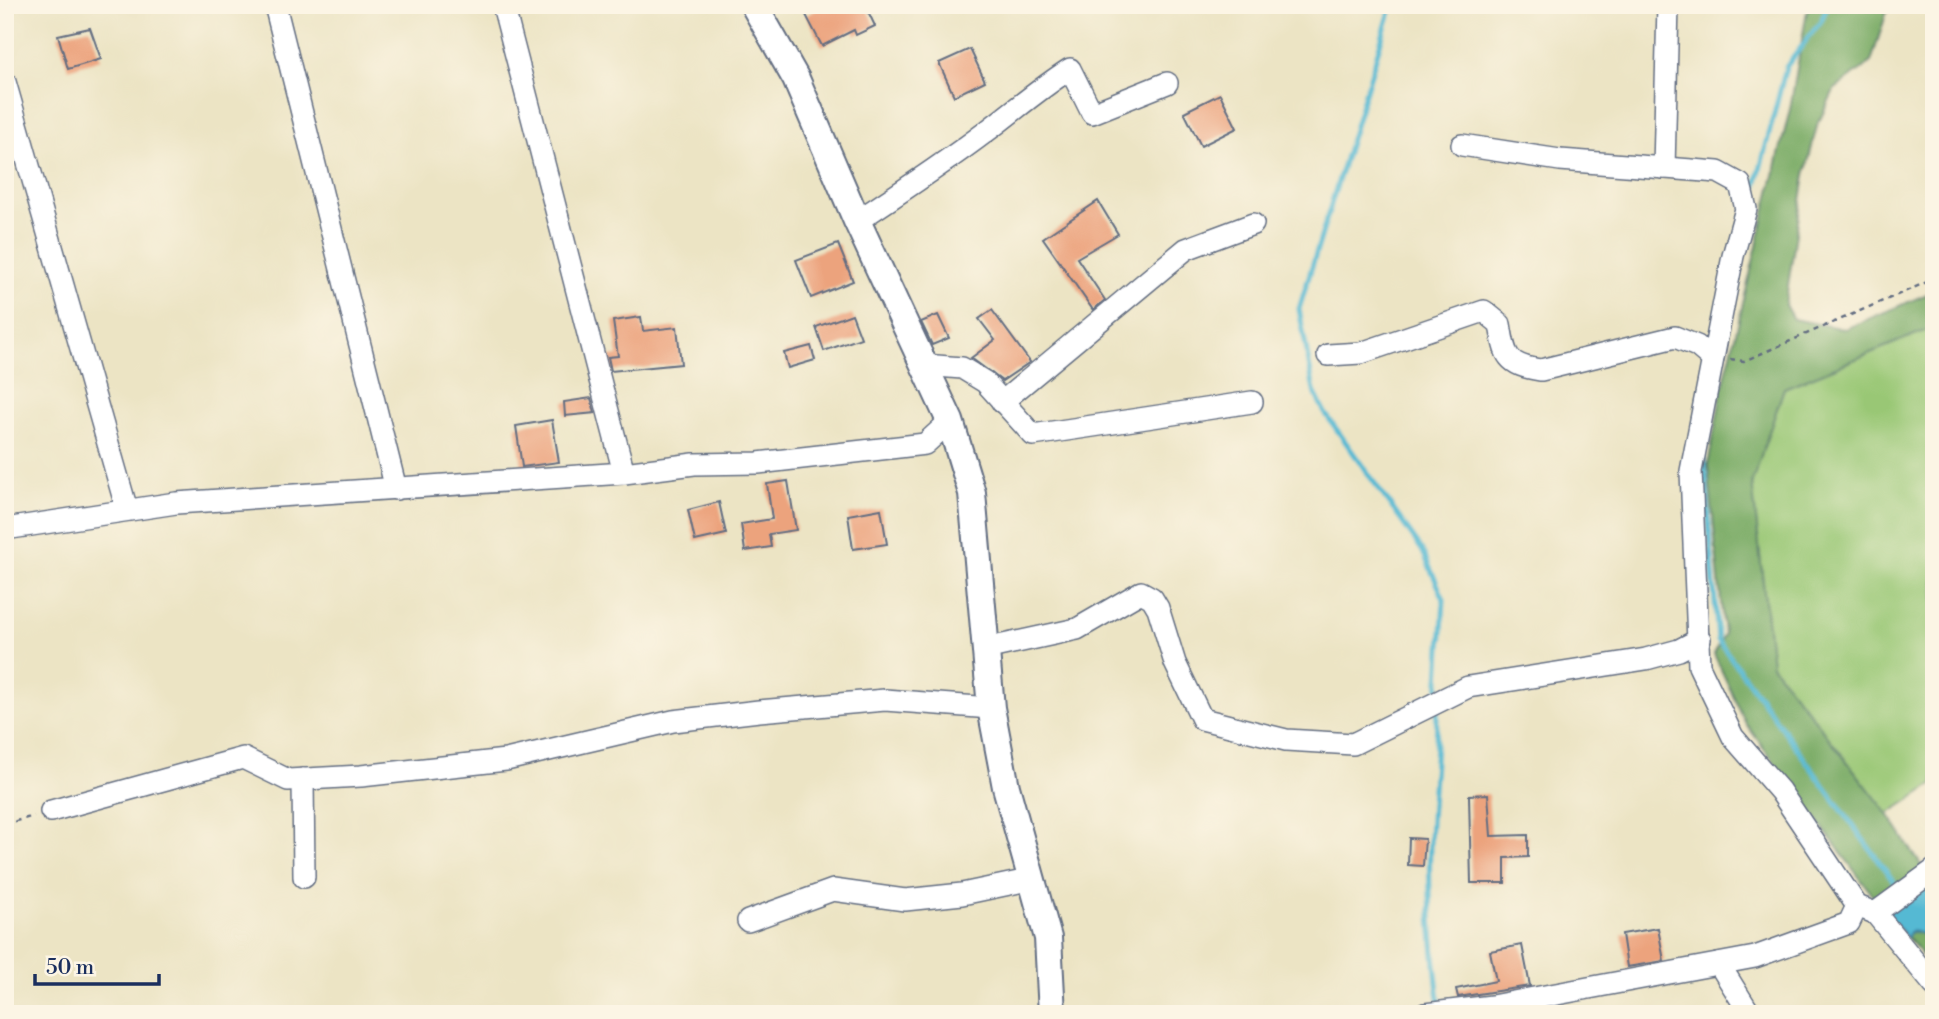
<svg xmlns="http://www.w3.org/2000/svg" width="1939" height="1019" viewBox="0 0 1939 1019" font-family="'Libre Bodoni',serif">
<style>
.green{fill:#99c775;stroke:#5a7b6a;stroke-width:2}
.forest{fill:#7aac66;stroke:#4a6e62;stroke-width:2}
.water{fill:#55b9d3;stroke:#387498;stroke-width:2}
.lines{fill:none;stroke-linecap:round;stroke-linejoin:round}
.stream{stroke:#55b9d3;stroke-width:5}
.building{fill:#eca37d}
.minor-casing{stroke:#646e82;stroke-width:24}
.major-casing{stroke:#646e82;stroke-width:30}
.path{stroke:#646e82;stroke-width:2.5;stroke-dasharray:5 5;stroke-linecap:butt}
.minor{stroke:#fff;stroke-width:21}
.major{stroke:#fff;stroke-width:26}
</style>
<rect width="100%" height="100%" fill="#fcf5e5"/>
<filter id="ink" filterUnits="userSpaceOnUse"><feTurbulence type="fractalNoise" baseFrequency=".0143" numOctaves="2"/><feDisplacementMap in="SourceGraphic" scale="14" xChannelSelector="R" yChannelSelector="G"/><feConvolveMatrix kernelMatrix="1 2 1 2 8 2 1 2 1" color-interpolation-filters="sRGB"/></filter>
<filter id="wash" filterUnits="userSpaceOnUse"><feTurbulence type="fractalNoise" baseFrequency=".00686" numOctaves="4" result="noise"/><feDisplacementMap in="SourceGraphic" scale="28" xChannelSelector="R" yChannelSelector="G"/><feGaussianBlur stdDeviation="1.57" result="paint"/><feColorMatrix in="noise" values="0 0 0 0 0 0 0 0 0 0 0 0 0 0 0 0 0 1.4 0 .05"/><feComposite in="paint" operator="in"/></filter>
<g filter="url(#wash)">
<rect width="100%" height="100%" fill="#ece4c4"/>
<!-- green -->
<path class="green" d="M 1934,327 L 1934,784 L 1888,814 L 1772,665 L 1752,482 L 1784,388 Z"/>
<!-- forest -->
<g class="forest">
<path d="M 1808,5 L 1889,5 L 1871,62 L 1834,90 L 1817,126 L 1805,175 L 1785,305 L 1793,319 L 1845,329 L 1934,291 L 1934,327 L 1784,388 L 1752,482 L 1772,665 L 1888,814 L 1930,879 L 1885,912 L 1746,724 L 1714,654 L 1724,634 L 1708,465 L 1722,390 L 1790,109 Z"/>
<path d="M 1911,931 L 1934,937 L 1934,970 L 1907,937 Z"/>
</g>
<!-- water -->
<path class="water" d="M 1930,879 L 1934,886 L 1934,937 L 1911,931 L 1907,937 L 1885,912 Z"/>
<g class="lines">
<!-- stream -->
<g class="stream">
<path d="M 1392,5 L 1299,309 L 1314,391 L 1325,413 L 1422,550 L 1444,599 L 1438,697"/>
<path d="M 1752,201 L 1786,67 L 1821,21 L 1828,5"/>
<path d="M 1704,459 L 1718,640 L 1894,882"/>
<path d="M 1437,710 C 1437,755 1431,800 1430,845 C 1428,899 1433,954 1440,1007"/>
</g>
</g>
<g id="blocks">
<!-- building -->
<g class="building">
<path d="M 826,5 L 865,5 L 875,26 L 856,35 L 854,30 L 822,46 L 806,15 Z"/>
<path d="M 90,28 L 101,59 L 68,69 L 58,35 Z"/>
<path d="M 970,49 L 985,81 L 954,96 L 939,63 Z"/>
<path d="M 1220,94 L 1237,128 L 1201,146 L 1184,112 Z"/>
<path d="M 1098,201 L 1118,234 L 1077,258 L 1105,300 L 1093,310 L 1043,238 Z"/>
<path d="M 838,244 L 853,281 L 811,298 L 796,260 Z"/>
<path d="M 992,310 L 1030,362 L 1002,381 L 971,358 L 995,340 L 979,319 Z"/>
<path d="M 852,314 L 861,338 L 824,351 L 816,327 Z"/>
<path d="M 938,315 L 949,338 L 932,345 L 921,322 Z"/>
<path d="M 641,317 L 643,331 L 677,327 L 681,364 L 611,371 L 608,357 L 618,356 L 613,321 Z"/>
<path d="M 811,346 L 815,360 L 788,368 L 784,353 Z"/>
<path d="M 591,398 L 595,413 L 565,416 L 564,402 Z"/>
<path d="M 552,420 L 559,462 L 522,467 L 516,426 Z"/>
<path d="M 788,481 L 796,530 L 769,534 L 771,547 L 745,551 L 741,524 L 772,519 L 767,484 Z"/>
<path d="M 719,502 L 726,534 L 695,541 L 688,510 Z"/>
<path d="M 881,509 L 887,544 L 853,549 L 848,515 Z"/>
<path d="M 1488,794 L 1491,836 L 1528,835 L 1528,857 L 1505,858 L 1505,883 L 1471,883 L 1469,795 Z"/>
<path d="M 1409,838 L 1425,839 L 1423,866 L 1408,865 Z"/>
<path d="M 1658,928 L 1664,961 L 1627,967 L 1622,934 Z"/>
<path d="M 1522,945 L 1530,986 L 1458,997 L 1456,989 L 1496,981 L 1490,951 Z"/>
</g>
</g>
</g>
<g filter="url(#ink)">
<use href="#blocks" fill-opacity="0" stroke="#646e82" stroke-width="2"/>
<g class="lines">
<defs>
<g id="minor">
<path d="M 275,5 L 396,489"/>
<path d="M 503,5 L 624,473"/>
<path d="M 5,82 L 127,510"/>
<path d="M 1462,145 L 1560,160 L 1718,172 L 1740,184 L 1746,209 L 1733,256 L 1691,471 L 1699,666 L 1733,737 L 1780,791 L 1857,906 L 1875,913 L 1934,870"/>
<path d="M 1664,168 L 1668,5"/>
<path d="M 857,221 C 901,192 945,163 987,131 C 1015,110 1040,88 1070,69 L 1092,113 L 1167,83"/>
<path d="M 1328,355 L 1361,353 L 1484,311 L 1500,324 C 1505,356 1506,365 1541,370 L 1675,337 L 1697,346 L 1711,358"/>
<path d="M 924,365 L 962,368 L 985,382 L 1033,435 L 1252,402"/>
<path d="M 1002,402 L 1186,249 L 1253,224"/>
<path d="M 5,529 L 176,503 L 624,473 L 694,464 L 758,463 L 925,444 L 950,421"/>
<path d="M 985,649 L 1077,629 L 1141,592 L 1152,598 L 1158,608 L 1175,663 L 1202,719 L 1286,740 L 1353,744 L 1468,687 L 1646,659 L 1679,650 L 1700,639"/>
<path d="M 303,779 L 304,877"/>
<path d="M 51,811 L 243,758 L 288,780 L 361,776 L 506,760 L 673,721 L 759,711 L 885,700 L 991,708"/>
<path d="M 1875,913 L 1934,985"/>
<path d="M 748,921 L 833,890 L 905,900 L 962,894 L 1033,879"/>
<path d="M 1719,964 L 1750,1014"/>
<path d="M 1425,1014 L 1492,1006 L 1755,957 L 1849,923 L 1857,906"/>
</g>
<path id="major" d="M 754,5 L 796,79 L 857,221 L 950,421 L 972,493 L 991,708 L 1006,787 L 1048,938 L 1052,1014"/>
</defs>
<!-- minor casing -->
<use href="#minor" class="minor-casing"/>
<!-- major casing -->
<use href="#major" class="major-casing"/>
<!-- path -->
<g class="path">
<path d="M 1730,359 L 1744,361 L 1934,279"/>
<path d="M 5,824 L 34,816"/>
</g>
<!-- minor -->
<use href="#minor" class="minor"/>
<!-- major -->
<use href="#major" class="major"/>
</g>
</g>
<!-- margin -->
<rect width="1939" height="1019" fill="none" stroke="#fcf5e5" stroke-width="28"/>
<!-- scale -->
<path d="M35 974v10h124v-10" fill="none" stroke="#1b2f5e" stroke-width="3.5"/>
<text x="46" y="974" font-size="21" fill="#1b2f5e" stroke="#fcf5e5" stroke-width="5" paint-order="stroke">50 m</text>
</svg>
